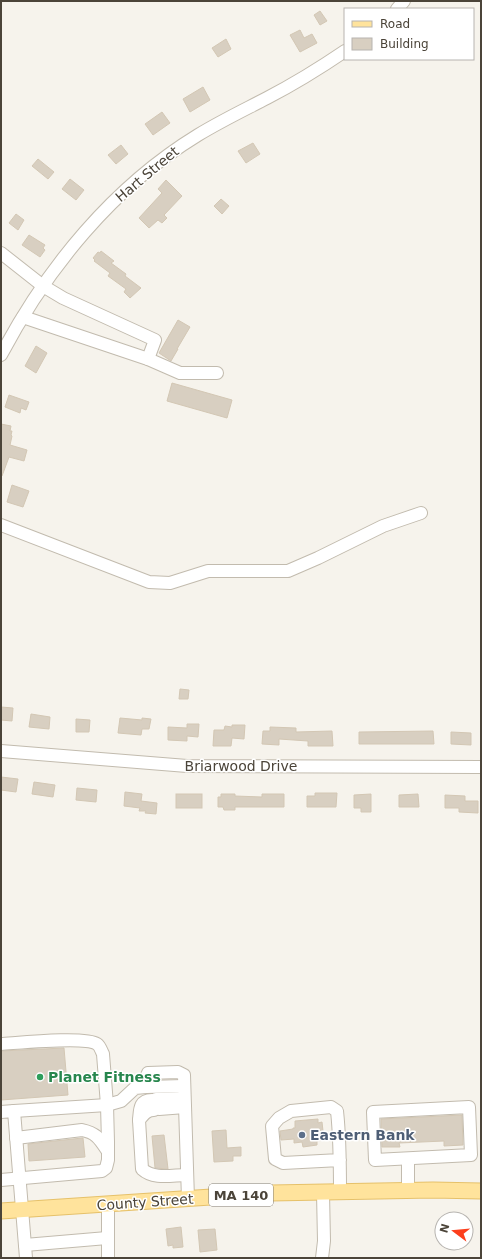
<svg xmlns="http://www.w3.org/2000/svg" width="482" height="1259" viewBox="0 0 482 1259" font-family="'DejaVu Sans',sans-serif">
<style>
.building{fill:#d8cfc1;stroke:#d3c7b4}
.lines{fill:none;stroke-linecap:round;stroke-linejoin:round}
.minor-casing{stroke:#c2bbae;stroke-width:14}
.major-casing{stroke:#e6c16a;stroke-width:17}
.minor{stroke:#fff;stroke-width:12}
.major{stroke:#ffe39c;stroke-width:15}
.leisure-dot{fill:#2e9e5b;stroke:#fff;stroke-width:1.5}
.service-dot{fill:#5c6f8a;stroke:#fff;stroke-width:1.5}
.labels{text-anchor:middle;stroke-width:3;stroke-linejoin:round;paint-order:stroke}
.shield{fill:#fff;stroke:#817c74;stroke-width:1}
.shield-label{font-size:13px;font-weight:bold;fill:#4b4439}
.street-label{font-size:14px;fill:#4b4439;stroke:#fff}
.leisure-label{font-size:14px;font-weight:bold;fill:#27864d;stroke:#fff;text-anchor:start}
.service-label{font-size:14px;font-weight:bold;fill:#4e5e75;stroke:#fff;text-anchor:start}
</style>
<rect width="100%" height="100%" fill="#f6f3ec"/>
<!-- building -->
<g class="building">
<path d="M 320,11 L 327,21 L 320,25 L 314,15 Z"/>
<path d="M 300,30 L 304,38 L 312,34 L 317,43 L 300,52 L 290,35 Z"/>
<path d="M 226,39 L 231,49 L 218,57 L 212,48 Z"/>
<path d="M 203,87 L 210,100 L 190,112 L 183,99 Z"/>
<path d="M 162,112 L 170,123 L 153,135 L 145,124 Z"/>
<path d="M 253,143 L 260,154 L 246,163 L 238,151 Z"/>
<path d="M 121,145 L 128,154 L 116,164 L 108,155 Z"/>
<path d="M 38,159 L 54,172 L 48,179 L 32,166 Z"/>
<path d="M 70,179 L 84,190 L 76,200 L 62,189 Z"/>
<path d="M 166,180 L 182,196 L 164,215 L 167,218 L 162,223 L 158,220 L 149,228 L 139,218 L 162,193 L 158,189 Z"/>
<path d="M 221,199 L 229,206 L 222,214 L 214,206 Z"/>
<path d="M 16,214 L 24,220 L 18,230 L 9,223 Z"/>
<path d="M 29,235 L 45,245 L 43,248 L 45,250 L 40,257 L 22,245 Z"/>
<path d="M 101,251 L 114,261 L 111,263 L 126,274 L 125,276 L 141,288 L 130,298 L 124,292 L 126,289 L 108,276 L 110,273 L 94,261 L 95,260 L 93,258 L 98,252 L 100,253 Z"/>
<path d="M 178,320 L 190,327 L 177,349 L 178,349 L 171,361 L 159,353 Z"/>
<path d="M 36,346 L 47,353 L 36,373 L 25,366 Z"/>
<path d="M 172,383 L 232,400 L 227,418 L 167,401 Z"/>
<path d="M 9,395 L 29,402 L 26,410 L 21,408 L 20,413 L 5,407 Z"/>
<path d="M 1,424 L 11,426 L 10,431 L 12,431 L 11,435 L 12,436 L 10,445 L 27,450 L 24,461 L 9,457 L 2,476 L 1,476 Z"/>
<path d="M 12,485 L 29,491 L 23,507 L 7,502 Z"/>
<path d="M 180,689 L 189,690 L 188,699 L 179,699 Z"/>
<path d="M 1,707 L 13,708 L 12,721 L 1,720 Z"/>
<path d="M 31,714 L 50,717 L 49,729 L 29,727 Z"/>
<path d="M 120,718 L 142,720 L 142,718 L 151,719 L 149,729 L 142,729 L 141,735 L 118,733 Z"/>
<path d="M 76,719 L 90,720 L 89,732 L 76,732 Z"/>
<path d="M 187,724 L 199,724 L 198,737 L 187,736 L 187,741 L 168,740 L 168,727 L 187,728 Z"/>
<path d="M 232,725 L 245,725 L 244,739 L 232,738 L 231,746 L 213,746 L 214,730 L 224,730 L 225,726 L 232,727 Z"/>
<path d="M 270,727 L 296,728 L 296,732 L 332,731 L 333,746 L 308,746 L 308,741 L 279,739 L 279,745 L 262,744 L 263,731 L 270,731 Z"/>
<path d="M 433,731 L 434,744 L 359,744 L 359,732 Z"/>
<path d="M 451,732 L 471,733 L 471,745 L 451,744 Z"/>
<path d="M 1,777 L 18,779 L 16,792 L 1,790 Z"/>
<path d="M 34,782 L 55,785 L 53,797 L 32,794 Z"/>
<path d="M 77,788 L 97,790 L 96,802 L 76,800 Z"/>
<path d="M 125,792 L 142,794 L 141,801 L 157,803 L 156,814 L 145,813 L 146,811 L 139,811 L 140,808 L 124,806 Z"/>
<path d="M 315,793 L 337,793 L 336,807 L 307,807 L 307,796 L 315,796 Z"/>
<rect x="176" y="794" width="26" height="14"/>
<path d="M 221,794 L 235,794 L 235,796 L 262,797 L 262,794 L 284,794 L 284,807 L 235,807 L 235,810 L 224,810 L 223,807 L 218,807 L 218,797 L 221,797 Z"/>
<path d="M 371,794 L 371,812 L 361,812 L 361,808 L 354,808 L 354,795 Z"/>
<path d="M 418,794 L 419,807 L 399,807 L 399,795 Z"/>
<path d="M 445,795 L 465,796 L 465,801 L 478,801 L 478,813 L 459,812 L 459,808 L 445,808 Z"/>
<path d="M 64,1048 L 68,1095 L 1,1100 L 1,1051 Z"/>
<path d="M 462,1115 L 463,1145 L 444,1146 L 444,1141 L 399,1143 L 400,1147 L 382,1147 L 381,1119 Z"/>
<path d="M 318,1119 L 318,1123 L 322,1122 L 324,1140 L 317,1141 L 317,1145 L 303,1147 L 302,1142 L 294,1143 L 294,1139 L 281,1140 L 280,1131 L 293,1129 L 293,1128 L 295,1128 L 295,1121 Z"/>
<path d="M 226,1130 L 227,1148 L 241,1147 L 241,1156 L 233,1156 L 233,1161 L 214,1162 L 212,1131 Z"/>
<path d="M 164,1135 L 168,1169 L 155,1168 L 152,1136 Z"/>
<path d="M 82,1138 L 83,1138 L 85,1157 L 29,1161 L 28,1144 Z"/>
<path d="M 181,1227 L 183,1247 L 173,1248 L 173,1245 L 168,1246 L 166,1229 Z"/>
<path d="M 215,1229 L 217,1250 L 200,1252 L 198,1230 Z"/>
</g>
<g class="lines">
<defs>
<g id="minor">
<path d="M 397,9 L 404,1"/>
<path d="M 1,253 L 43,286 L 63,298 L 155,340 L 148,359"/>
<path d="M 23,317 L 148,359 L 180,373 L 217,373"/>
<path d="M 1,355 C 47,268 113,187 198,135 C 221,121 244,110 267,98 C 294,84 320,68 345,51"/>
<path d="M 1,525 L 149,582 L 170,583 L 208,571 L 288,571 L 318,558 L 383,526 L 421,513"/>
<path d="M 1,751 L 187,766 L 481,767"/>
<path d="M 1,1044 C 18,1043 85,1036 97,1044 C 100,1046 101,1050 103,1054 L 107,1105 L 108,1142 L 108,1160 L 106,1168 L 102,1171 L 1,1180"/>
<path d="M 146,1087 L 184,1086"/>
<path d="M 156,1099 L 184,1098"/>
<path d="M 469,1107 L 471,1155 L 375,1160 L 373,1112 Z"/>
<path d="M 159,1109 L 185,1107"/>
<path d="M 154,1110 C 147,1110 144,1114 139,1120 L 142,1169 C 154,1180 172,1175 187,1175"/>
<path d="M 14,1111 L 107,1105 L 121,1101 L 135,1088 L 146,1087 L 145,1080 L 148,1073 L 178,1072 L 184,1075 L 188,1199"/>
<path d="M 1,1112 L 14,1111 L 26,1258"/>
<path d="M 139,1120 C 140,1110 139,1100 152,1100"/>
<path d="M 16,1138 L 82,1130 C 96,1133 99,1138 107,1150"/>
<path d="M 408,1159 L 408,1191"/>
<path d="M 340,1160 L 283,1163 L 275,1159 L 272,1126 L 279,1118 L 291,1111 L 331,1107 L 337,1111 C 340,1138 340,1165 340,1192"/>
<path d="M 108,1204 L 108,1258"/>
<path d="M 25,1245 L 107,1238"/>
<path d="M 322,1258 L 324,1241 L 323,1193"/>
</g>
<path id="major" d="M 1,1211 L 271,1193 L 433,1190 L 481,1191"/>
</defs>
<!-- minor casing -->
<use href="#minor" class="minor-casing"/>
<!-- major casing -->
<use href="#major" class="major-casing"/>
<!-- minor -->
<use href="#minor" class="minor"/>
<!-- major -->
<use href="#major" class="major"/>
</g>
<!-- markers -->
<circle class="leisure-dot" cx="40" cy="1077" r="4"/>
<circle class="service-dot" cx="302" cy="1135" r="4"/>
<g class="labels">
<!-- shield labels -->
<rect class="shield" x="209" y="1184" width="64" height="22" rx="3"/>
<g class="shield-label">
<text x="241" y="1200">MA 140</text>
</g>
<!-- street labels -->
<g class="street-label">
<text transform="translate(147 174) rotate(-40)" y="5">Hart Street</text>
<text x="241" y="771">Briarwood Drive</text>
<text transform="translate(145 1202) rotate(-4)" y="5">County Street</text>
</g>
<!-- leisure labels -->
<g class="leisure-label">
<text x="48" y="1082">Planet Fitness</text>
</g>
<!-- service labels -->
<g class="service-label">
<text x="310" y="1140">Eastern Bank</text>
</g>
</g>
<!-- border -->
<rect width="482" height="1259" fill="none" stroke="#4b4439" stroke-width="4"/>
<!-- legend -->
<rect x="344" y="8" width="130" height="52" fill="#ffffff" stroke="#b7b4b0"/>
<rect x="352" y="21" width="20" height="6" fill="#ffe39c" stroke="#b7b4b0"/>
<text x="380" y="28" font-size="12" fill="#4b4439">Road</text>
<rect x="352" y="38" width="20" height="12" fill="#d8cfc1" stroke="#b7b4b0"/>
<text x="380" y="48" font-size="12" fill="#4b4439">Building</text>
<!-- north arrow -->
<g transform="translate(454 1231) rotate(286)"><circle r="19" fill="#ffffff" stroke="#b7b4b0"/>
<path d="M0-3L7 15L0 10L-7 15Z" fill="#fc3f1d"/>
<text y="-6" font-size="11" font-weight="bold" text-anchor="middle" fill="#4b4439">N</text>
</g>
</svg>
